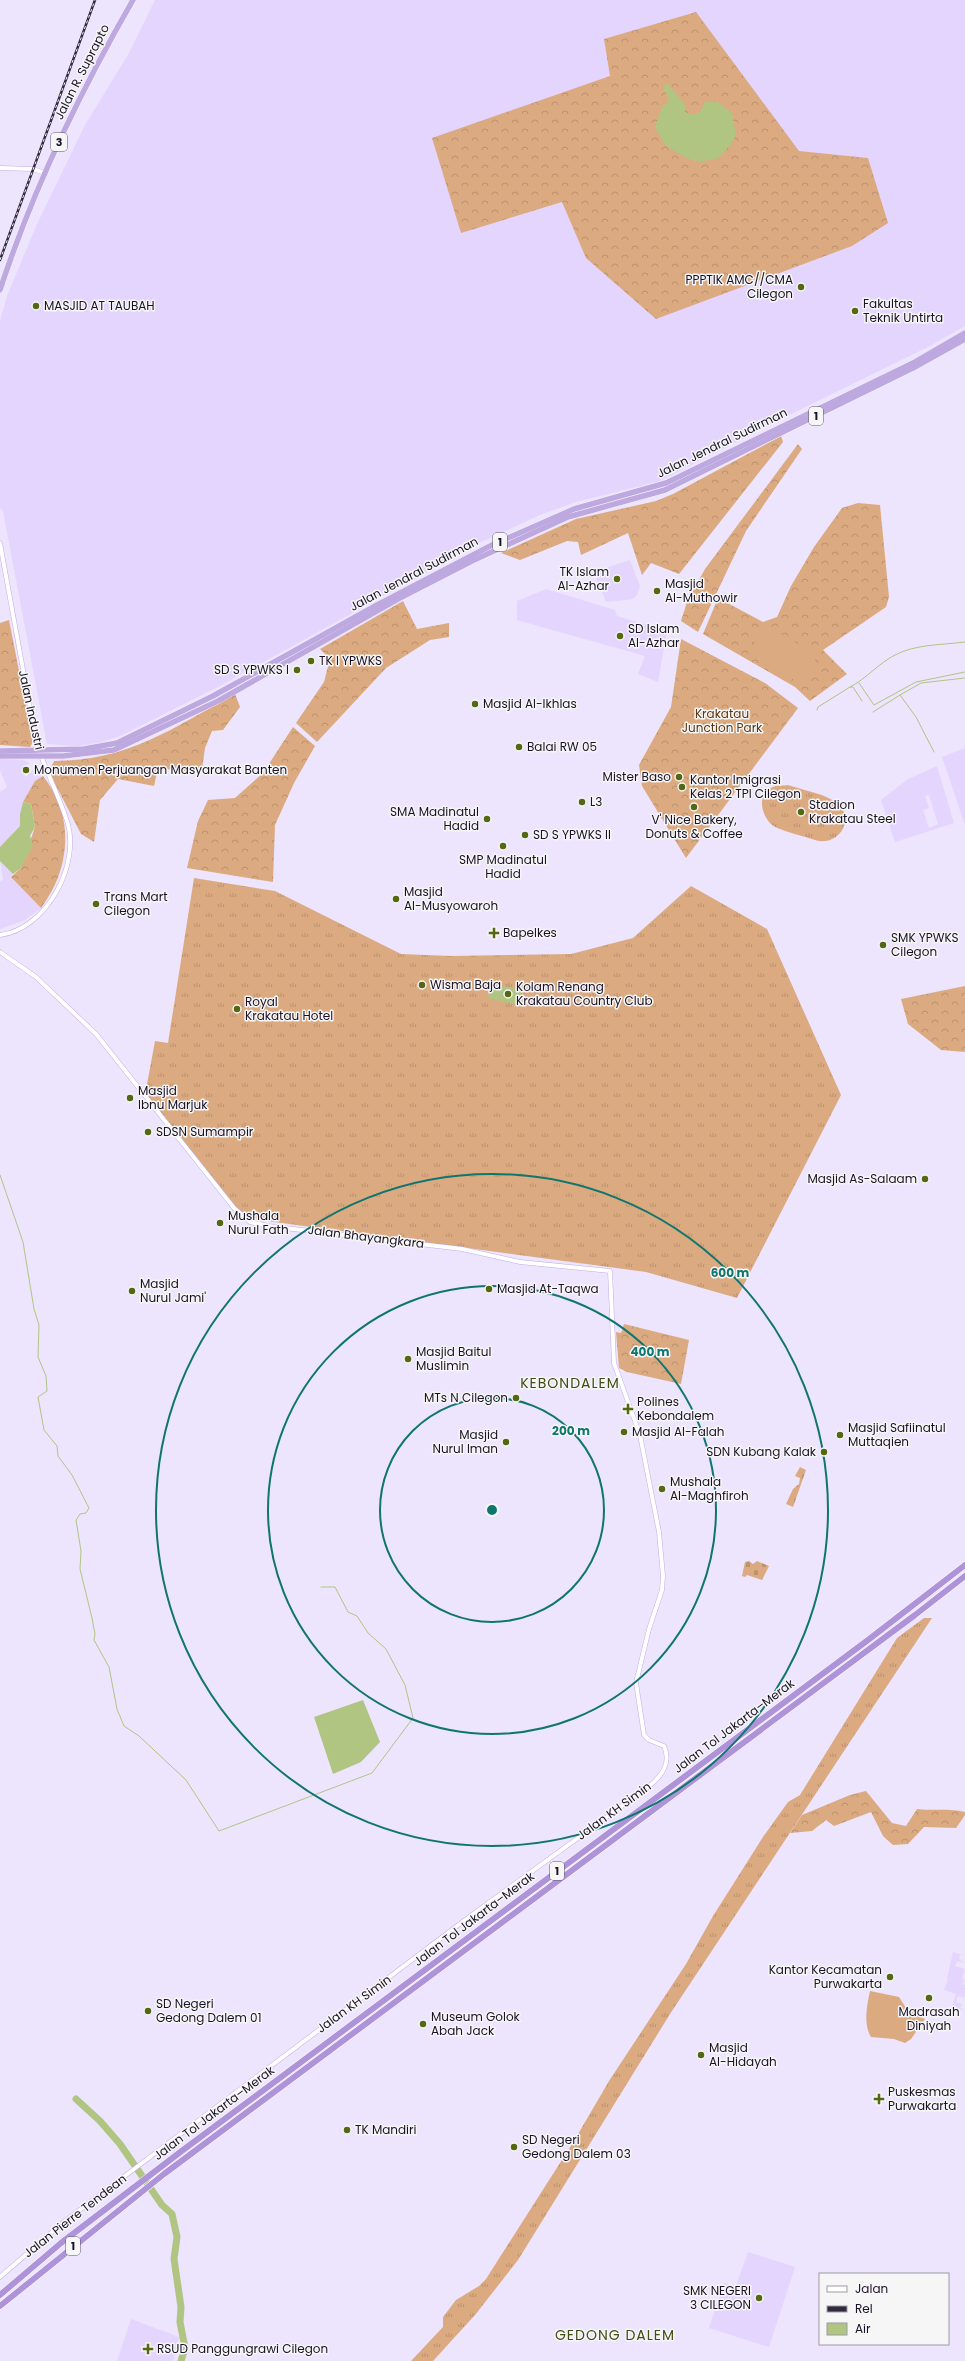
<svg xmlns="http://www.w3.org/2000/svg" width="965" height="2361" viewBox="0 0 965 2361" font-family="Poppins,sans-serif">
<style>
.built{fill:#e4d5fe;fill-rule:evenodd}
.grass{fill:url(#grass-tufts)}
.forest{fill:url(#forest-crowns)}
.cemetery{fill:url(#cemetery-stones)}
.garden{fill:#dbaa80}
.water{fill:#b1c582}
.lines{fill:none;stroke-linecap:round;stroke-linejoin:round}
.stream{stroke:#b1c582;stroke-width:1}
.river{stroke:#b1c582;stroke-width:7}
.tertiary-casing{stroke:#c2ace7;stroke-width:5}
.trunk-casing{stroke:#fff;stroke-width:6}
.motorway-casing{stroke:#fff;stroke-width:7}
.tertiary{stroke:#fff;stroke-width:4}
.trunk{stroke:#bea8e0;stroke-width:5.5}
.motorway{stroke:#ae93d8;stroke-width:6}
.rail-casing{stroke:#32293f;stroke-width:2.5}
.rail{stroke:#f6f6f6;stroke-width:1;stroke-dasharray:3;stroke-linecap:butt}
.ring{fill:none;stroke:#0f766e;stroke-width:2}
.poi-dot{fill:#546712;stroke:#f6f6f6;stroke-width:1.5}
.labels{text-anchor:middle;stroke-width:3;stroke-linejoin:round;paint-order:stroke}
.shield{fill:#f6f6f6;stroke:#5c5664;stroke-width:1}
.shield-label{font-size:11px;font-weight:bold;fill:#1a1126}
.street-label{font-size:12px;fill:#1a1126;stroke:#f6f6f6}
.poi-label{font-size:12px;fill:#1a1126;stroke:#f6f6f6;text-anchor:start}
.park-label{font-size:12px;fill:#5b3611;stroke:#f6f6f6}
.quarter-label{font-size:14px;letter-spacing:1px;fill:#404d16;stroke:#f6f6f6}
.centre{fill:#0f766e;stroke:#f6f6f6;stroke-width:2}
.ring-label{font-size:12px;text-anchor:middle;font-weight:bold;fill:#0f766e;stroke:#f6f6f6;stroke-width:3;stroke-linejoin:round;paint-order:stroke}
</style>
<defs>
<pattern id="grass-tufts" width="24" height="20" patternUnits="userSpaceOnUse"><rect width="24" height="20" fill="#dbaa80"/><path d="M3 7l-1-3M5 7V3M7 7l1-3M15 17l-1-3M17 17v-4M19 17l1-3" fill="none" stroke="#bb916e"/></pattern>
<pattern id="forest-crowns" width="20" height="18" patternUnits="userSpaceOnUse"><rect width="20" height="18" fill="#dbaa80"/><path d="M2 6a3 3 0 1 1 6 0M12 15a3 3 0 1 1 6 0" fill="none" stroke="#bb916e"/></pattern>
<pattern id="cemetery-stones" width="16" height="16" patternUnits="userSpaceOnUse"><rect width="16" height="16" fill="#dbaa80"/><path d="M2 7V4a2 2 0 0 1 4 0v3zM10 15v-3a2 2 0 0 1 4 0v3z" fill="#bb916e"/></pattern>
</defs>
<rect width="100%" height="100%" fill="#ede4fd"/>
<!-- built -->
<g class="built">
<path d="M 155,0 L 965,0 L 965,326 L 932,345 L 777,421 L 660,481 L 576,502 L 540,515 L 479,543 L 218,687 L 120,736 L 98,743 L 77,746 L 47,744 L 3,511 L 0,508 L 0,321 L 7,296 L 37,224 L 85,125 L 129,53 Z"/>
<path d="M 630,560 L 640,586 L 637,595 L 633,599 L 606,602 L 594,572 Z"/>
<path d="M 546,589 L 615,610 L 617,616 L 667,631 L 658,682 L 638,674 L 645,656 L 517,620 L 517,601 Z"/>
<path d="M 965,748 L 965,825 L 942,757 Z"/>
<path d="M 0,759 L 24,760 L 29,763 L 21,772 L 26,777 L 35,768 L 43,776 L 35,781 L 23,802 L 20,814 L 20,826 L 0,847 L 0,792 L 7,787 L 0,770 Z"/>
<path d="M 937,766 L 954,823 L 895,842 L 881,800 L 908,779 ZM 929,795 L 938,824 L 929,828 L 923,810 L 929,808 L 925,796 Z"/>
<path d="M 0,861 L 13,874 L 11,877 L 41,908 L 25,920 L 0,929 L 0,882 L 3,879 Z"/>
<path d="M 953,1952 L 965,1956 L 960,1955 L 959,1959 L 965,1963 L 957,1961 L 955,1966 L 965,1969 L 962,1978 L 965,1980 L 962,1984 L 965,1985 L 965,1994 L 964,1998 L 958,1996 L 956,2002 L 962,2004 L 960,2008 L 965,2011 L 952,2006 L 956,1994 L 944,1990 L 948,1980 L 947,1979 Z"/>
<path d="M 748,2252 L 795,2267 L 769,2347 L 709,2328 L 724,2283 L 736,2286 Z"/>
<path d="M 131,2319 L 179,2337 L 173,2361 L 117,2361 Z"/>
</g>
<!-- grass -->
<g class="grass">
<path d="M 788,785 C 803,790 821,793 834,801 C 858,815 840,848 815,840 C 804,836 780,831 772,825 C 761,815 756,794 773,787 C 777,785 784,786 788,785 Z"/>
<path d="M 194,878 L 275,891 L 401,954 L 451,956 L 571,954 L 633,938 L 691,886 L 767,929 L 841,1095 L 737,1298 L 646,1272 L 245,1218 L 145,1095 L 155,1041 L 168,1043 Z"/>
<path d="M 924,1618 L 932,1618 L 670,2014 L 518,2260 L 475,2315 L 433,2361 L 411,2361 L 443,2327 L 443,2317 L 456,2300 L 479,2286 L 486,2279 L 574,2141 L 609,2081 L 686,1964 L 713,1916 L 763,1837 L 788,1802 L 800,1795 L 897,1638 Z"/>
</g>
<!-- forest -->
<g class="forest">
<path d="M 696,12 L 799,151 L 868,158 L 888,223 L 852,246 L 656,319 L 586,258 L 562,202 L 461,233 L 432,138 L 610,76 L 604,39 Z"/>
<path d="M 781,436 L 783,442 L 679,574 L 651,563 L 642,575 L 628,533 L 581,555 L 578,542 L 567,541 L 520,560 L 501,553 L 576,519 L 656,501 L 673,494 Z"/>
<path d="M 798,444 L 802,449 L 746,531 L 698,632 L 681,621 L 687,602 L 705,569 Z"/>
<path d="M 858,503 L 880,505 L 889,597 L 886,607 L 823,650 L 847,674 L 810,701 L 795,687 L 703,634 L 718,598 L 763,622 L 777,617 L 791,586 L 814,547 L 842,508 Z"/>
<path d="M 403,601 L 417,629 L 449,623 L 449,637 L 430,640 L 386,668 L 317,742 L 296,723 L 324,682 L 330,659 L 320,649 Z"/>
<path d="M 9,620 L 33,742 L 30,747 L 0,745 L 0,623 Z"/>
<path d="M 681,639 L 765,683 L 798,708 L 686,858 L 642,786 L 639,765 L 671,707 Z"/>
<path d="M 235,694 L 240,707 L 223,730 L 212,731 L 205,748 L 202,769 L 184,771 L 158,768 L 154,786 L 118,779 L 100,800 L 94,842 L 81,834 L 51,776 L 51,767 L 54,761 C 128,761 173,728 235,694 Z"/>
<path d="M 293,727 L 315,746 L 294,783 L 275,825 L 273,882 L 187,868 L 198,821 L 208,800 L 235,798 L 263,773 Z"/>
<path d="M 43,776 C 75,816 71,868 41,908 L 11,877 L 21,868 L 35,827 L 31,804 L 23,802 L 35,781 Z"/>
<path d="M 965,986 L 965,1052 L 941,1050 L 908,1024 L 901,999 Z"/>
<path d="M 624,1324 L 689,1340 L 681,1384 L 627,1372 L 619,1368 L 616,1332 L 621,1333 Z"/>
<path d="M 866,1791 L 892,1823 L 906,1826 L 917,1809 C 934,1811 949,1808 965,1812 L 965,1815 L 956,1828 L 924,1827 L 908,1844 L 893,1845 L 883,1836 L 871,1812 L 834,1826 L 826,1820 L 812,1831 L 790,1833 L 802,1815 L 850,1795 Z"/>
</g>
<!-- cemetery -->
<g class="cemetery">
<path d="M 800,1467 L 806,1470 L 793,1507 L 786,1504 L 793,1489 L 799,1484 L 800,1478 L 795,1476 Z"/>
<path d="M 749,1561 L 753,1564 L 757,1561 L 769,1566 L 762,1580 L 747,1575 L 745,1577 L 742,1576 L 745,1562 Z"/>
</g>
<!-- garden -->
<g class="garden">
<path d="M 764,625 L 818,655 L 802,684 L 748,654 Z"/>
<path d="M 870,1991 L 899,1997 L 906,2008 L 925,2019 L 911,2039 L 905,2043 L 894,2039 L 871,2037 C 863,2024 867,2005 870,1991 Z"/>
</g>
<!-- water -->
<g class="water">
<path d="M 668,84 L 685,105 L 685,112 L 693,115 L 700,112 L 705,102 L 718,102 L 732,113 L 736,135 L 731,144 L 719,158 L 709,160 L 700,162 L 686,158 L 665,145 L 655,127 L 662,107 L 669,101 L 663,86 Z"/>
<path d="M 23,802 L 31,804 L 35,827 L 30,836 L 33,845 L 21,868 L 13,874 L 0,861 L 0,847 L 20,826 L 20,814 Z"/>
<path d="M 492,984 L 522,990 L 518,1005 L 488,998 Z"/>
<path d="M 363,1700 L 380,1742 L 361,1762 L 333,1774 L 314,1717 Z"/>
</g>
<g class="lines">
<!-- stream -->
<g class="stream">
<path d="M 859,683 L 874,705 L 916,682 L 965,672"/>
<path d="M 850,687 C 866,679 879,663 895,655 C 916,644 942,645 965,642"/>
<path d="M 900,695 L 921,683 L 965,678"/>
<path d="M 817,710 L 818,707 L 850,687 L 853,687 L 862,701"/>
<path d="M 873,712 L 900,695 L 916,717 L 934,752"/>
<path d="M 0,1175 L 23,1242 L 34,1309 L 39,1325 L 38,1357 L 46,1376 L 47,1391 L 38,1397 L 44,1430 L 57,1446 L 58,1456 L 72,1475 L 89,1508 L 86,1513 L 80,1514 L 76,1520 L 81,1551 L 80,1569 L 92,1618 L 95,1634 L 94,1640 L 109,1667 L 117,1709 L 124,1726 L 139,1736 L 186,1780 L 219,1831 L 372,1773 L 413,1718 L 405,1685 L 386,1649 L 368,1633 L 357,1616 L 348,1612 L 335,1587 L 321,1587"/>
</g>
<!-- river -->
<path class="river" d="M 76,2099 L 100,2121 L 120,2144 L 162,2205 L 172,2214 L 177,2237 L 174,2259 L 181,2307 L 180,2322 L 185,2348 L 181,2361"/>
<defs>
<g id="tertiary">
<path d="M 0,168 L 33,169 L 45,173"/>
<path d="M 0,543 L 36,741 C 44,768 58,793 67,821 C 81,864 47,929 0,935"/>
<path d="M 0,952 L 36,977 L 96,1034 L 234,1208 L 250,1222 L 268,1226 L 462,1249 L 520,1262 L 610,1271 L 614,1363 L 640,1435 L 659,1532 L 663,1576 L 662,1590 L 649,1629 L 636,1683 L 644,1735 L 649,1740 L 664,1746 C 672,1764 661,1777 648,1787 L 465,1920 L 65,2221 L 0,2277"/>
</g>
<g id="trunk">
<path d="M 0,290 C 33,189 80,92 133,0"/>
<path d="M 0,751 L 84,749 L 117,743 L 213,696 L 377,605 L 492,545 L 574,509 L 666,483 L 915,362 L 965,333"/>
<path d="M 0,756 L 63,756 L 114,750 L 218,701 L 398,599 L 472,561 L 568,517 L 665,490 L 913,368 L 965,339"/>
</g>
<g id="motorway">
<path d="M 0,2295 L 61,2243 L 183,2150 L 868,1640 L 965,1565"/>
<path d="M 0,2306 L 164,2174 L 915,1615 L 965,1576"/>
</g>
</defs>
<!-- tertiary casing -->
<use href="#tertiary" class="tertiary-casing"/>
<!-- trunk casing -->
<use href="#trunk" class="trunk-casing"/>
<!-- motorway casing -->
<use href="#motorway" class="motorway-casing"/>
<!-- tertiary -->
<use href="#tertiary" class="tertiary"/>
<!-- trunk -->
<use href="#trunk" class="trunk"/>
<!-- motorway -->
<use href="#motorway" class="motorway"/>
<defs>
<path id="rail" d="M 0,260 L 95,0"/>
</defs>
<!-- rail casing -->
<use href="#rail" class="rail-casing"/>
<!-- rail -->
<use href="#rail" class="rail"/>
</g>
<!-- distance rings -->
<g class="ring">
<circle cx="492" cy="1510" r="112"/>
<circle cx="492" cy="1510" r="224"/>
<circle cx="492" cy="1510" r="336"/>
</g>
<!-- markers -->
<g class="poi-dot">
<circle cx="801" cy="287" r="4"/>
<circle cx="36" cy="306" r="4"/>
<circle cx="855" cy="311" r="4"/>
<circle cx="617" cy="579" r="4"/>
<circle cx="657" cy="591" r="4"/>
<circle cx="620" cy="636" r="4"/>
<circle cx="311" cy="661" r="4"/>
<circle cx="297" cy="670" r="4"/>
<circle cx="475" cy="704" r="4"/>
<circle cx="519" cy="747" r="4"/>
<circle cx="26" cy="770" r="4"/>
<circle cx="679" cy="777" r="4"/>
<circle cx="682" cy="787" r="4"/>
<circle cx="582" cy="802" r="4"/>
<circle cx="694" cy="807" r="4"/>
<circle cx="801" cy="812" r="4"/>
<circle cx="487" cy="819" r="4"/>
<circle cx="525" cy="835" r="4"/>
<circle cx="503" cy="846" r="4"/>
<circle cx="396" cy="899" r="4"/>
<circle cx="96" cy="904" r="4"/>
<path d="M492 927h4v4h4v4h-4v4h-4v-4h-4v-4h4z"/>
<circle cx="883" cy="945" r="4"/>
<circle cx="422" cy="985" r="4"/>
<circle cx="508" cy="994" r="4"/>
<circle cx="237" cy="1009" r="4"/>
<circle cx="130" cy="1098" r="4"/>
<circle cx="148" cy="1132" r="4"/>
<circle cx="925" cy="1179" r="4"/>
<circle cx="220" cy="1223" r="4"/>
<circle cx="489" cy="1289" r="4"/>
<circle cx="132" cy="1291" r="4"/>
<circle cx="408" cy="1359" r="4"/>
<circle cx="516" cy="1398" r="4"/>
<path d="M626 1403h4v4h4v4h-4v4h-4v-4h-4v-4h4z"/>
<circle cx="624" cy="1432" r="4"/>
<circle cx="840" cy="1435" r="4"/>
<circle cx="506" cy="1442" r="4"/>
<circle cx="824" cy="1452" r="4"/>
<circle cx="662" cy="1489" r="4"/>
<circle cx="890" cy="1977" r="4"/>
<circle cx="929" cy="1998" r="4"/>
<circle cx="148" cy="2011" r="4"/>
<circle cx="423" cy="2024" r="4"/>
<circle cx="701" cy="2055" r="4"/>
<path d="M877 2093h4v4h4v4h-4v4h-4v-4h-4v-4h4z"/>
<circle cx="347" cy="2130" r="4"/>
<circle cx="514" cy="2147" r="4"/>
<circle cx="759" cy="2298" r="4"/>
<path d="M146 2343h4v4h4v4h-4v4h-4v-4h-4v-4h4z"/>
</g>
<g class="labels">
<!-- shield labels -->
<g class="shield">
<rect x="51" y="133" width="16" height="18" rx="3"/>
<rect x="809" y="407" width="14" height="18" rx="3"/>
<rect x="493" y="533" width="14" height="18" rx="3"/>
<rect x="550" y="1862" width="14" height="18" rx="3"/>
<rect x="66" y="2237" width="14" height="18" rx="3"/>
</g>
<g class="shield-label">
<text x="59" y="146">3</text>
<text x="816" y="420">1</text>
<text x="500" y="546">1</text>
<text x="557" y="1875">1</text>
<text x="73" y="2250">1</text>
</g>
<!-- street labels -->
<g class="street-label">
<text transform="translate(82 72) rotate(-63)" y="4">Jalan R. Suprapto</text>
<text transform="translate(722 443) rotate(-26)" y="4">Jalan Jendral Sudirman</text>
<text transform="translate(414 574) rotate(-28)" y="4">Jalan Jendral Sudirman</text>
<text transform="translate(31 710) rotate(78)" y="4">Jalan Industri</text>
<text transform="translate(366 1237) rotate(7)" y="4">Jalan Bhayangkara</text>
<text transform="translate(734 1726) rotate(-37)" y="4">Jalan Tol Jakarta–Merak</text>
<text transform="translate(614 1811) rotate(-36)" y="4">Jalan KH Simin</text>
<text transform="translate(474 1919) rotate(-37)" y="4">Jalan Tol Jakarta–Merak</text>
<text transform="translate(354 2004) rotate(-36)" y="4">Jalan KH Simin</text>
<text transform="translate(214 2113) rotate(-37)" y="4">Jalan Tol Jakarta–Merak</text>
<text transform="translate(75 2216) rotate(-38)" y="4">Jalan Pierre Tendean</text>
</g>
<!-- poi labels -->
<g class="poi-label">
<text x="793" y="284" text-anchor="end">PPPTIK AMC//CMA<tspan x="793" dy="14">Cilegon</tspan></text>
<text x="863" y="308">Fakultas<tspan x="863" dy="14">Teknik Untirta</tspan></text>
<text x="44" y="310">MASJID AT TAUBAH</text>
<text x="609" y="576" text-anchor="end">TK Islam<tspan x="609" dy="14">Al-Azhar</tspan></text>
<text x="665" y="588">Masjid<tspan x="665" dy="14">Al-Muthowir</tspan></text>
<text x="628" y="633">SD Islam<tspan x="628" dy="14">Al-Azhar</tspan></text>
<text x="319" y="665">TK I YPWKS</text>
<text x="289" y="674" text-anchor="end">SD S YPWKS I</text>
<text x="483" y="708">Masjid Al-Ikhlas</text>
<text x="527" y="751">Balai RW 05</text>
<text x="34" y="774">Monumen Perjuangan Masyarakat Banten</text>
<text x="671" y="781" text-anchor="end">Mister Baso</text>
<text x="690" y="784">Kantor Imigrasi<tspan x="690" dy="14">Kelas 2 TPI Cilegon</tspan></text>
<text x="590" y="806">L3</text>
<text x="809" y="809">Stadion<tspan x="809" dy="14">Krakatau Steel</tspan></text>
<text x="479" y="816" text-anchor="end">SMA Madinatul<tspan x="479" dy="14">Hadid</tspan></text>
<text x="694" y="824" text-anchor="middle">V' Nice Bakery,<tspan x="694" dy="14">Donuts &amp; Coffee</tspan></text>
<text x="533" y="839">SD S YPWKS II</text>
<text x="503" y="864" text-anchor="middle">SMP Madinatul<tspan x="503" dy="14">Hadid</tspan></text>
<text x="404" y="896">Masjid<tspan x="404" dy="14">Al-Musyowaroh</tspan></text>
<text x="104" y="901">Trans Mart<tspan x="104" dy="14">Cilegon</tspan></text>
<text x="503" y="937">Bapelkes</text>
<text x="891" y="942">SMK YPWKS<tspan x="891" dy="14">Cilegon</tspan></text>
<text x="430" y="989">Wisma Baja</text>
<text x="516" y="991">Kolam Renang<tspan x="516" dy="14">Krakatau Country Club</tspan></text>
<text x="245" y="1006">Royal<tspan x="245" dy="14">Krakatau Hotel</tspan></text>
<text x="138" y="1095">Masjid<tspan x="138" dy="14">Ibnu Marjuk</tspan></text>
<text x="156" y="1136">SDSN Sumampir</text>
<text x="917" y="1183" text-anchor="end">Masjid As-Salaam</text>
<text x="228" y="1220">Mushala<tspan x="228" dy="14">Nurul Fath</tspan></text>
<text x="140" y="1288">Masjid<tspan x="140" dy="14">Nurul Jami'</tspan></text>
<text x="497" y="1293">Masjid At-Taqwa</text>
<text x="416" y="1356">Masjid Baitul<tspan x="416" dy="14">Muslimin</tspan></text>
<text x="508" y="1402" text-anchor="end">MTs N Cilegon</text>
<text x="637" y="1406">Polines<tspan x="637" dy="14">Kebondalem</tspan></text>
<text x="848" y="1432">Masjid Safiinatul<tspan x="848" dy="14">Muttaqien</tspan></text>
<text x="632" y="1436">Masjid Al-Falah</text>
<text x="498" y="1439" text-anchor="end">Masjid<tspan x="498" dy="14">Nurul Iman</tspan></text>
<text x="816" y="1456" text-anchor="end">SDN Kubang Kalak</text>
<text x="670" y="1486">Mushala<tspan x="670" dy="14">Al-Maghfiroh</tspan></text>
<text x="882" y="1974" text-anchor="end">Kantor Kecamatan<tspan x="882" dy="14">Purwakarta</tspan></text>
<text x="156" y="2008">SD Negeri<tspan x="156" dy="14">Gedong Dalem 01</tspan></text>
<text x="929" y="2016" text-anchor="middle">Madrasah<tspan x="929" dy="14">Diniyah</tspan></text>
<text x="431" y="2021">Museum Golok<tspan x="431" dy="14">Abah Jack</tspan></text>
<text x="709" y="2052">Masjid<tspan x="709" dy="14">Al-Hidayah</tspan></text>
<text x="888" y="2096">Puskesmas<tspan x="888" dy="14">Purwakarta</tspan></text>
<text x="355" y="2134">TK Mandiri</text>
<text x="522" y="2144">SD Negeri<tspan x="522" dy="14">Gedong Dalem 03</tspan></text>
<text x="751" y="2295" text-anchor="end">SMK NEGERI<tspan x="751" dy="14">3 CILEGON</tspan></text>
<text x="157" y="2353">RSUD Panggungrawi Cilegon</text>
</g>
<!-- park labels -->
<g class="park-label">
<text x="722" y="718">Krakatau<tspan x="722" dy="14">Junction Park</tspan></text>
</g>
<!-- quarter labels -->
<g class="quarter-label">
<text x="570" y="1388">KEBONDALEM</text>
<text x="615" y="2340">GEDONG DALEM</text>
</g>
</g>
<circle cx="492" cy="1510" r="6" class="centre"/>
<g class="ring-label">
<text x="730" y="1277">600 m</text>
<text x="650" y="1356">400 m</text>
<text x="571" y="1435">200 m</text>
</g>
<!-- legend -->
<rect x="819" y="2273" width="130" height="72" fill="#f6f6f6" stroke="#9e9aa3"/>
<rect x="827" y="2286" width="20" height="6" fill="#ffffff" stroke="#9e9aa3"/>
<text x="855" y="2293" font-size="12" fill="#1a1126">Jalan</text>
<rect x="827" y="2306" width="20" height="6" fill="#32293f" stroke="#9e9aa3"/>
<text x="855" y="2313" font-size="12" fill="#1a1126">Rel</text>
<rect x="827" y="2323" width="20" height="12" fill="#b1c582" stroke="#9e9aa3"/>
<text x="855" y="2333" font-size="12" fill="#1a1126">Air</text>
</svg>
